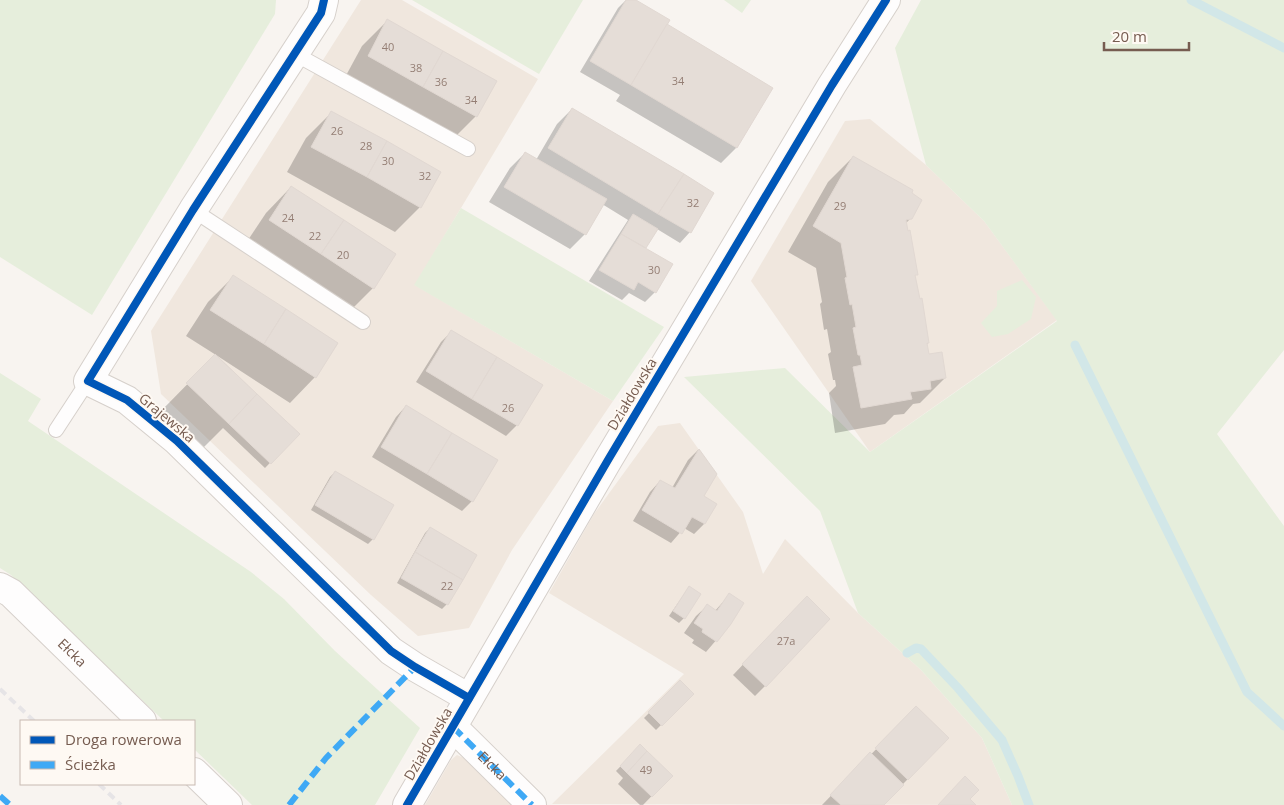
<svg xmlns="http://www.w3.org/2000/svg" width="1284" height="805" viewBox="0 0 1284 805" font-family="'Open Sans',sans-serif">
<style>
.residential{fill:#f0e7de}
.green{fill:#e6eedc}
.shadow{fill:#0003}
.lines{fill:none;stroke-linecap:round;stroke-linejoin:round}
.stream{stroke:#d2e7e8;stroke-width:9}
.building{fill:#e5ddd7;stroke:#e1d8d2}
.service-casing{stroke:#d6d0cb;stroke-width:16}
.minor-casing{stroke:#d6d0cb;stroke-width:30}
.tertiary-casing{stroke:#d6d0cb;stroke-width:30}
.service{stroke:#fefdfd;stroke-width:14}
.minor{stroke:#fefdfd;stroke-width:28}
.tertiary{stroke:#fefdfd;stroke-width:28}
.rail{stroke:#e6e4e6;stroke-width:4;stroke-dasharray:8 5;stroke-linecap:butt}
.quiet{stroke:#3fa9f5;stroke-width:6;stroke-dasharray:12 6;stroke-linecap:butt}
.cycleway-casing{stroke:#fef9f3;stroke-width:11}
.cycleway{stroke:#0057b8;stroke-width:8}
.labels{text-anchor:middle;stroke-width:4;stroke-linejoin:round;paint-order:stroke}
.number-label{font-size:11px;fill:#947e74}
.street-label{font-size:14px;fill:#765c50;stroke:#fef9f3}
</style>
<rect width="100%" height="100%" fill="#f8f4f0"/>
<!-- residential -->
<g class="residential">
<path d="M 361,0 L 402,0 L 538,79 L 415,285 L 613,401 L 512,550 L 469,628 L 418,636 L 371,595 L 161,394 L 151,331 Z"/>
<path d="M 870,119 L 926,165 L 984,221 L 1057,320 L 870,452 L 751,281 L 845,121 Z"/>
<path d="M 680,423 L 743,512 L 763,574 L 785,539 L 858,613 L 921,670 L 982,738 L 1012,805 L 552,804 L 684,674 L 549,593 L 594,514 L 658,426 Z"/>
<path d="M 457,755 L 464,758 L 514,805 L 425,805 L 451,760 Z"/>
</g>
<!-- green -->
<g class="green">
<path d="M 0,0 L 276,0 L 275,14 L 92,315 L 0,257 Z"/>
<path d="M 412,0 L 583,0 L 539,74 Z"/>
<path d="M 724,0 L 751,0 L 742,13 Z"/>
<path d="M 921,0 L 1284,0 L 1284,350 L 1217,434 L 1284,526 L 1284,805 L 1012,805 L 982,738 L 921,670 L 858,613 L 820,511 L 684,377 L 785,368 L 870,452 L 1057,321 L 984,221 L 926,165 L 895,48 Z"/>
<path d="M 461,208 L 664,327 L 613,401 L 414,285 Z"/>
<path d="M 1022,280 L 1036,297 L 1031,319 L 1008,334 L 992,337 L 981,323 L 997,306 L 997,291 Z"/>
<path d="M 0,373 L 41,399 L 28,421 L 251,572 L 284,599 L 335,651 L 420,728 L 375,805 L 252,805 L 194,749 L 194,721 L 164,721 L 11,575 L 0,568 Z"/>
</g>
<!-- shadow -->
<g class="shadow">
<path d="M 626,0 L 633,0 L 665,25 L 771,89 L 736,148 L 721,163 L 616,101 L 620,95 L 580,72 L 618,8 Z"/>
<path d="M 387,21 L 476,116 L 450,142 L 343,81 L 362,46 Z"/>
<path d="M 572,109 L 690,232 L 680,243 L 657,229 L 644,249 L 655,292 L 645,302 L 629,293 L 622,300 L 589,281 L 628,220 L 602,204 L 585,234 L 570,249 L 489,202 L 510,168 L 525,153 L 536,160 L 557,124 Z"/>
<path d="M 332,112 L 420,207 L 395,232 L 287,172 L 306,138 Z"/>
<path d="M 853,157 L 911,218 L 905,224 L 916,274 L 914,276 L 928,343 L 926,345 L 928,356 L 945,378 L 920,403 L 913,404 L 904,414 L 894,415 L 885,424 L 835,433 L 829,393 L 836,386 L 835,380 L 833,380 L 828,354 L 831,352 L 827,329 L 824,330 L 820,304 L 822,302 L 816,268 L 788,252 L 828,182 Z"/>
<path d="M 291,187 L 373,288 L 348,313 L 244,246 L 266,213 Z"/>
<path d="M 233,277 L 337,344 L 315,377 L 290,403 L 216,355 L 298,434 L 265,468 L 223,428 L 203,448 L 162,410 L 216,355 L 186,336 L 208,302 Z"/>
<path d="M 451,332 L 541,385 L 517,425 L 506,436 L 416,382 L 441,342 Z"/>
<path d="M 406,406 L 472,501 L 462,511 L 372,457 L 396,417 Z"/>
<path d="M 698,450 L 703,497 L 716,504 L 704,524 L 694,534 L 684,528 L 671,543 L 633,521 L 650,492 L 660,481 L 672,488 L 688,460 Z"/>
<path d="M 335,472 L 373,539 L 368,544 L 311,510 L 330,477 Z"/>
<path d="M 430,528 L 476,555 L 447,604 L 442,609 L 397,583 L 425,533 Z"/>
<path d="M 689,587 L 684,618 L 679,623 L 669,616 Z"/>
<path d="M 729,595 L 730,624 L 706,652 L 692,643 L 694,640 L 684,633 L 696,616 L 707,606 L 715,611 Z"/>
<path d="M 797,608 L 765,686 L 755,696 L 733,675 Z"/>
<path d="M 680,682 L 692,694 L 656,730 L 644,718 Z"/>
<path d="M 916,708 L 947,738 L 883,805 L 822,805 Z"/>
<path d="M 640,746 L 671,776 L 643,805 L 640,805 L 618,784 L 623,778 L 616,771 Z"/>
</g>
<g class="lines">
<!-- stream -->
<g class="stream">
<path d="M 1191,0 L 1284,48"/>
<path d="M 1075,345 L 1247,692 L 1284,726"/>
<path d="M 907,653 L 916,648 L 921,649 L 958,688 L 1002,740 L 1018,776 L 1029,805"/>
</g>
</g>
<!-- building -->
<g class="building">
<path d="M 626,0 L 636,0 L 670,20 L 631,85 L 590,61 Z"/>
<path d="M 387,19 L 443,51 L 423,87 L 368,56 Z"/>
<path d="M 667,24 L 773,88 L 737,148 L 631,85 Z"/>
<path d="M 443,51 L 497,81 L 477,117 L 423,87 Z"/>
<path d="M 572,108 L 684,174 L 658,214 L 548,148 Z"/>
<path d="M 331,111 L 387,141 L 367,177 L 311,147 Z"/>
<path d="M 387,141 L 441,172 L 421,208 L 367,177 Z"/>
<path d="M 525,152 L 607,199 L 586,235 L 504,187 Z"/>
<path d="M 853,156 L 913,190 L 912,193 L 922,200 L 912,219 L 906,220 L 908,231 L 910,230 L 918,275 L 915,275 L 920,299 L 922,298 L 929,343 L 927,343 L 929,354 L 942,352 L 946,378 L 930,381 L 931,389 L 910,392 L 912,399 L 861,408 L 853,367 L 862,365 L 860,355 L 858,355 L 853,328 L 856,327 L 852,304 L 850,305 L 845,278 L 847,277 L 841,243 L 813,226 Z"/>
<path d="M 684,174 L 714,193 L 691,233 L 658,214 Z"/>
<path d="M 291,186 L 344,220 L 321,254 L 269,220 Z"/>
<path d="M 633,214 L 658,229 L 646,248 L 621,234 Z"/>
<path d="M 344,220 L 396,254 L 374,289 L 321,254 Z"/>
<path d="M 621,234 L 673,264 L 656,293 L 638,282 L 634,290 L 599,270 Z"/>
<path d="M 233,275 L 286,309 L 264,344 L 210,310 Z"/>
<path d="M 286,309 L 338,343 L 316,378 L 264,344 Z"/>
<path d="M 451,330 L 497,357 L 472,399 L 426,371 Z"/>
<path d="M 215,354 L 257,394 L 229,424 L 186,383 Z"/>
<path d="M 497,357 L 543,385 L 518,426 L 472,399 Z"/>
<path d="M 257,394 L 300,434 L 271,464 L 229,424 Z"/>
<path d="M 406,405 L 452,433 L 427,474 L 381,447 Z"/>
<path d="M 452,433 L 498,460 L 473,502 L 427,474 Z"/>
<path d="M 699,449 L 717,474 L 704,496 L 717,504 L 705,524 L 692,517 L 682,534 L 642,510 L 660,480 L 675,488 Z"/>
<path d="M 335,471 L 394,505 L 374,540 L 315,505 Z"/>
<path d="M 430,527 L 477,555 L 463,580 L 415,552 Z"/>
<path d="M 415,552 L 463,580 L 448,605 L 401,578 Z"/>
<path d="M 689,586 L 701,594 L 685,619 L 673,611 Z"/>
<path d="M 729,593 L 744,603 L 731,624 L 717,642 L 702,632 L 703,629 L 694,623 L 707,604 L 717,611 Z"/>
<path d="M 807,596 L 830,619 L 766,687 L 742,664 Z"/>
<path d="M 680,680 L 694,694 L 662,726 L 648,712 Z"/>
<path d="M 916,706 L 949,738 L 908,780 L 875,748 Z"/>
<path d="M 640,744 L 647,751 L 627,773 L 620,766 Z"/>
<path d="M 647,751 L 673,776 L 652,797 L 627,773 Z"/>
<path d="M 870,752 L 904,785 L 884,805 L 841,805 L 830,795 Z"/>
<path d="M 965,776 L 979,790 L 970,799 L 976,805 L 938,805 Z"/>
</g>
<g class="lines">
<defs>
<g id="service">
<path d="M 295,54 L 468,149"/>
<path d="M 193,210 L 363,322"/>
<path d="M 56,430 L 88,381"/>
</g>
<g id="minor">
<path d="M 324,0 L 321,13 L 193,210 L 88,381 L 127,400 L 177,441 L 391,651 L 415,667 L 469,698"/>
<path id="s1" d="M 0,587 L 11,593 L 142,721"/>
<path id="s2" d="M 453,727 L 532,805"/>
<path d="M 194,772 L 228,805"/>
</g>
<path id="tertiary" d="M 407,805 L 608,460 L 832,85 L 886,0"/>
</defs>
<!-- service casing -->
<use href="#service" class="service-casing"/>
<!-- minor casing -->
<use href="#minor" class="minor-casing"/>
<!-- tertiary casing -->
<use href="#tertiary" class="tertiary-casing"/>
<!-- service -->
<use href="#service" class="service"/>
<!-- minor -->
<use href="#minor" class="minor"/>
<!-- tertiary -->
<use href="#tertiary" class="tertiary"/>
<!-- rail -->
<g class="rail">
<path d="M 0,689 L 34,721"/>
<path d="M 99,784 L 121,805"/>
</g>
<!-- quiet -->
<g class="quiet">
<path d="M 453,727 L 532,805"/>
<path d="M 0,796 L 10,805"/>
<path d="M 289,805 L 326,758 L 415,667"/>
</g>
<defs>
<g id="cycleway">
<path d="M 324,0 L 321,13 L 193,210 L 88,381 L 127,400 L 177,441 L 391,651 L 415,667 L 469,698"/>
<path d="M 407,805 L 608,460 L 832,85 L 886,0"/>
</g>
</defs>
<!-- cycleway casing -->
<use href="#cycleway" class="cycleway-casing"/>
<!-- cycleway -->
<use href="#cycleway" class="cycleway"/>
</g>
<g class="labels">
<!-- number labels -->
<g class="number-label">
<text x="388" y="51">40</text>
<text x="416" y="72">38</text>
<text x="678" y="85">34</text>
<text x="441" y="86">36</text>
<text x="471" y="104">34</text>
<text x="337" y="135">26</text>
<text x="366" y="150">28</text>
<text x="388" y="165">30</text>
<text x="425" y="180">32</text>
<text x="693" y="207">32</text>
<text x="840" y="210">29</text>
<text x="288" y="222">24</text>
<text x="315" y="240">22</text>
<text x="343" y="259">20</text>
<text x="654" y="274">30</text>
<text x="508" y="412">26</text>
<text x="447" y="590">22</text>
<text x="786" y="645">27a</text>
<text x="646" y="774">49</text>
</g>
<!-- street labels -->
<g class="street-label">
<text transform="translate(632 394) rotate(-59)" y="5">Działdowska</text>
<text transform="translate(167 418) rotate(40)" y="5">Grajewska</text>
<text dy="5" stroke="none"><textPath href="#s1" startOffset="98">Ełcka</textPath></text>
<text transform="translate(428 744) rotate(-60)" y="5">Działdowska</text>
<text dy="5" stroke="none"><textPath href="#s2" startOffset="55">Ełcka</textPath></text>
</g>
</g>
<!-- legend -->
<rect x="20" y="720" width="175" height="65" fill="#fef9f3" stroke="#c8bab2"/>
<rect x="30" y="736" width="25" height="8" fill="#0057b8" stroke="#c8bab2"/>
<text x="65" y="745" font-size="15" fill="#765c50">Droga rowerowa</text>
<rect x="30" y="761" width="25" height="8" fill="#3fa9f5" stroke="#c8bab2"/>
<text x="65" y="770" font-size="15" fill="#765c50">Ścieżka</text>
<!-- scale -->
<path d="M1104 42v8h85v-8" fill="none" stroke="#765c50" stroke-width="2.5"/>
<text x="1112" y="42" font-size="15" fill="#765c50" stroke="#fef9f3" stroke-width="4" paint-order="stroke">20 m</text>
</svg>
